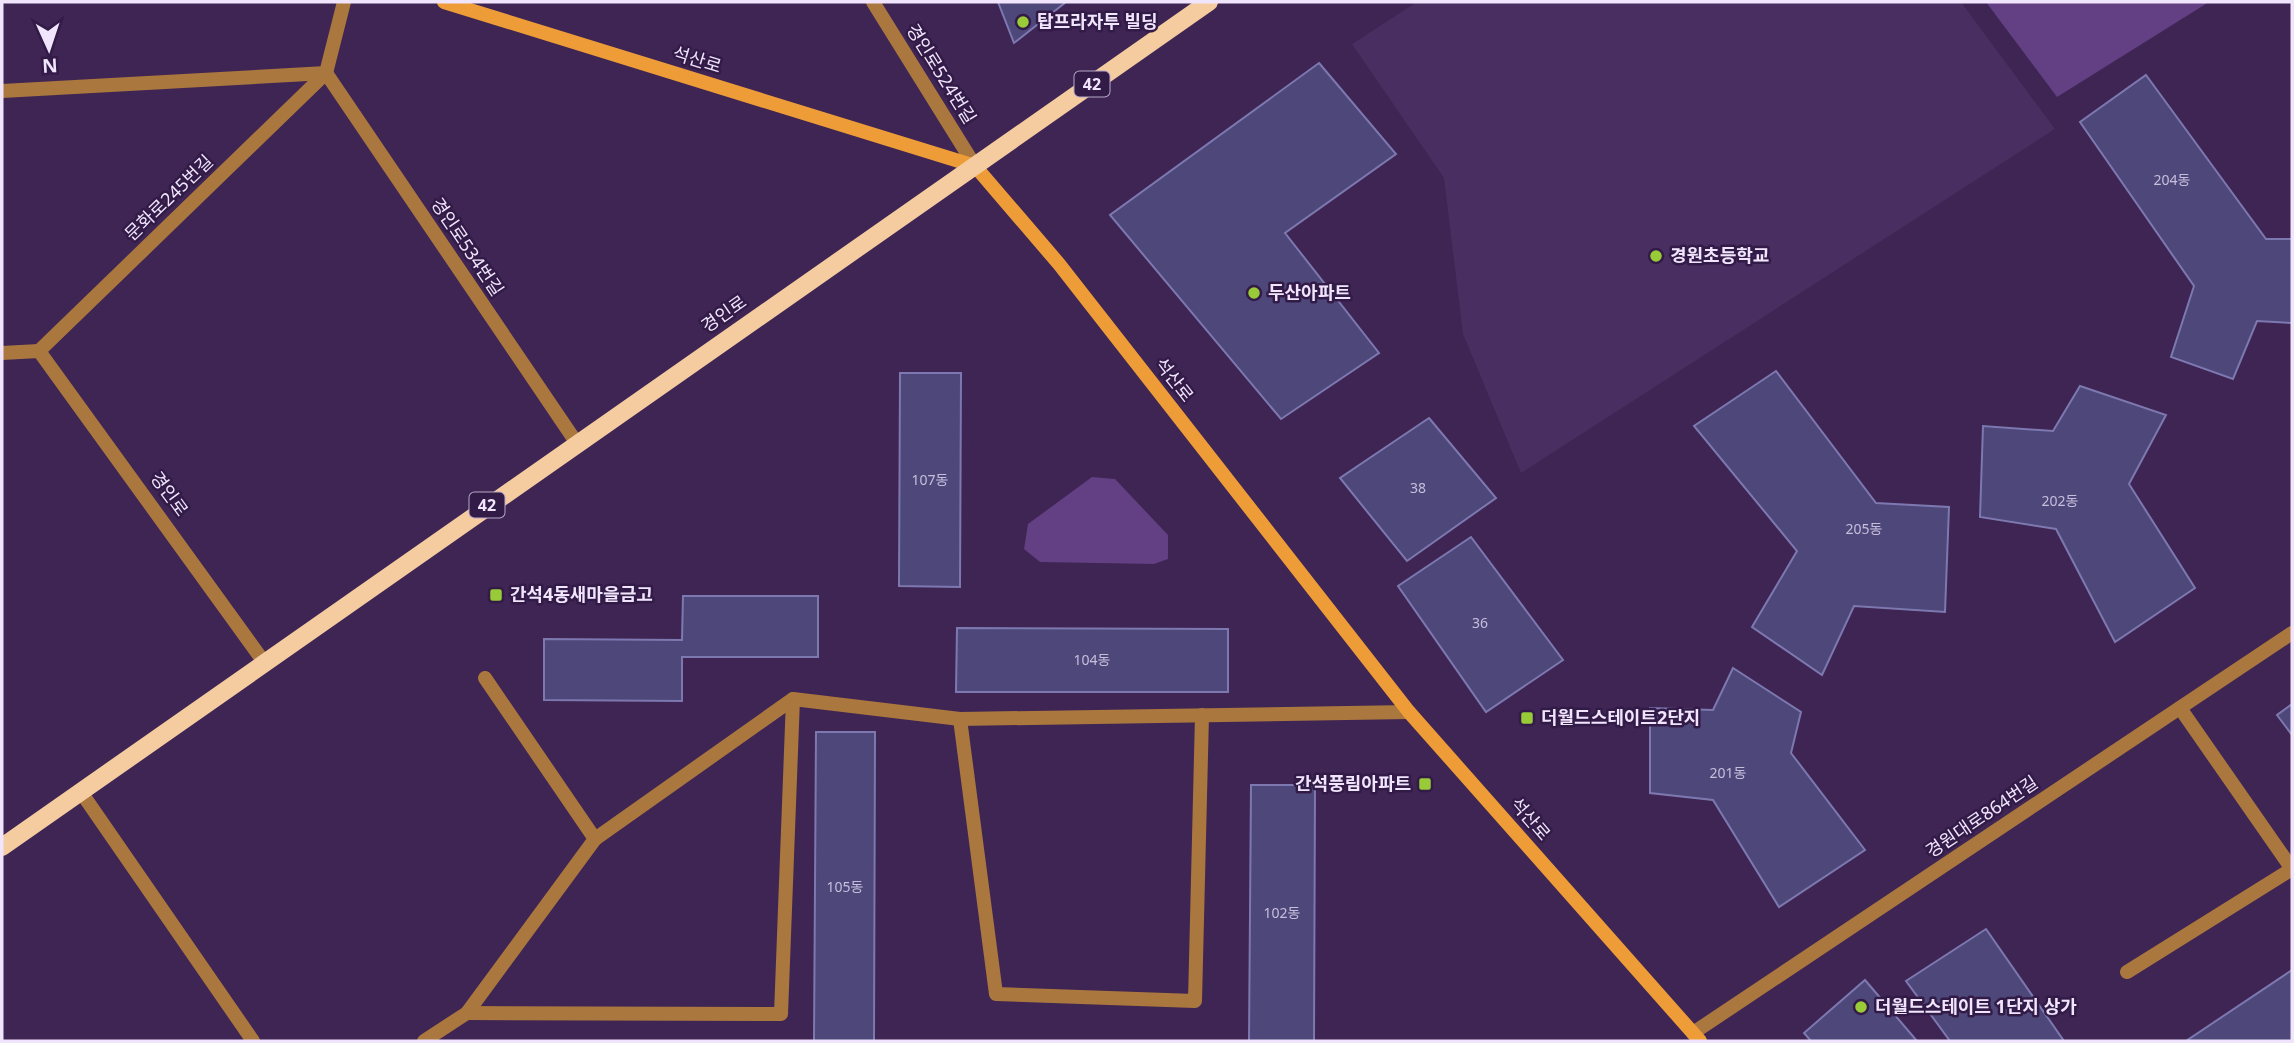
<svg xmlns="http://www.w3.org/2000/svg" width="2294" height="1043" viewBox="0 0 2294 1043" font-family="'Noto Sans','Noto Sans KR',sans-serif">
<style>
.built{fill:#492e61}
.green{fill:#633f83}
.building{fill:#4d477a;stroke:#7d79b0;stroke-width:2}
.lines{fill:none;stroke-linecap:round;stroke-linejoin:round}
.lane{stroke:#aa773e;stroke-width:14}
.street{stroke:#aa773e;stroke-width:14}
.secondary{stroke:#ed9c37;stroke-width:14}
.primary{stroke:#f5cba0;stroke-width:18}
.poi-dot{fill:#98cb37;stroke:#331b48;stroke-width:2.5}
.labels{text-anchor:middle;stroke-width:5;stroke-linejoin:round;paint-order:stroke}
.number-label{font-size:14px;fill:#c7bedc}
.shield{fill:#331b48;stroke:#b7a8c6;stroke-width:2}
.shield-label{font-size:16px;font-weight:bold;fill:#f0e5fc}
.poi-label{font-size:18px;font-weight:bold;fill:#f0e5fc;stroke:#331b48;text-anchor:start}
.street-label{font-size:18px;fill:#f0e5fc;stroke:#331b48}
</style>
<rect width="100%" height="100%" fill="#3e2553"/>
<!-- built -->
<path class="built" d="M 1417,2 L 1961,2 L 2055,129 L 1521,473 L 1463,334 L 1444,178 L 1352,44 Z"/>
<!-- green -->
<g class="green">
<path d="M 1986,2 L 2209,2 L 2057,97 Z"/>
<path d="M 1092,477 L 1115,479 L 1168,535 L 1168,559 L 1154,564 L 1040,562 L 1024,549 L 1028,524 Z"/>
</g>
<!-- building -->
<g class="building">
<path d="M 998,2 L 1066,2 L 1014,43 Z"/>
<path d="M 1319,63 L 1396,154 L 1285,233 L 1379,353 L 1281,419 L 1110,215 Z"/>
<path d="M 2146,75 L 2266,239 L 2292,239 L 2292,323 L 2257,321 L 2233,379 L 2171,357 L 2194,286 L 2080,122 Z"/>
<path d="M 1776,371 L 1876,503 L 1949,507 L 1945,612 L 1854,606 L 1822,675 L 1752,627 L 1797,551 L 1694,426 Z"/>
<path d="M 900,373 L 961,373 L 960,587 L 899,586 Z"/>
<path d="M 2080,386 L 2166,415 L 2129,484 L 2195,588 L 2115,642 L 2056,529 L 1980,517 L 1983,426 L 2053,431 Z"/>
<path d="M 1429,418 L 1496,498 L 1407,561 L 1340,478 Z"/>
<path d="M 1471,537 L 1563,660 L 1486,712 L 1398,586 Z"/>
<path d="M 683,596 L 818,596 L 818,657 L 682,657 L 682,701 L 544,700 L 544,639 L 682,640 Z"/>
<path d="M 957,628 L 1228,629 L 1228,692 L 956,692 Z"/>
<path d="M 1733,668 L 1801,712 L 1791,753 L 1865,850 L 1779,907 L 1713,800 L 1650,793 L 1650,708 L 1713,710 Z"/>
<path d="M 2292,704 L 2292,735 L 2277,715 Z"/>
<path d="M 816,732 L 875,732 L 874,1041 L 814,1041 Z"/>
<path d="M 1251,785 L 1315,785 L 1314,1041 L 1249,1041 Z"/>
<path d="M 1986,929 L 2064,1041 L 1950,1041 L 1906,981 Z"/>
<path d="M 2292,970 L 2292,1041 L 2186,1041 Z"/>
<path d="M 1865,980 L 1917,1041 L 1811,1041 L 1804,1033 Z"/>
</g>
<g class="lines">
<!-- lane -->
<g class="lane">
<path d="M 873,2 L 975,166"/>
<path d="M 2,91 L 326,73 L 576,442"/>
<path d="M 39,351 L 326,73 L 344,2"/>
<path d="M 39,351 L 264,662"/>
<path d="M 2,353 L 39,351"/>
<path d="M 81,792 L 253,1041"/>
</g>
<!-- street -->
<g class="street">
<path d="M 793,699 L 960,719 L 1409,712"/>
<path d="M 2180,708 L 2292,869"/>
<path d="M 960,719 L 996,994 L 1195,1001 L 1202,715"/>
<path d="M 2127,972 L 2292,869"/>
<path d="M 467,1013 L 781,1014 L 793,699 L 595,839"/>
<path d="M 1693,1033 L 2292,633"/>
<path d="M 424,1041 L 467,1013 L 595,839 L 485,678"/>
</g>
<!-- secondary -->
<path class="secondary" d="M 444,2 L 975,166 L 1059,264 L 1409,712 L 1700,1041"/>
<!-- primary -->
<path class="primary" d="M 2,847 L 1209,2"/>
</g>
<!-- markers -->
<g class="poi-dot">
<circle cx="1023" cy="22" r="7"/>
<circle cx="1656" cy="256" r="7"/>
<circle cx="1254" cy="293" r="7"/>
<rect x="489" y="588" width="14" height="14" rx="3.5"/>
<rect x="1520" y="711" width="14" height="14" rx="3.5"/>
<rect x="1418" y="777" width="14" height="14" rx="3.5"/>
<circle cx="1861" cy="1007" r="7"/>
</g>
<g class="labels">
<!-- number labels -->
<g class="number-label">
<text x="2172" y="185">204동</text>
<text x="930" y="485">107동</text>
<text x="1418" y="493">38</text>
<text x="2060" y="506">202동</text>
<text x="1864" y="534">205동</text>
<text x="1480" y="628">36</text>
<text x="1092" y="665">104동</text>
<text x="1728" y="778">201동</text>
<text x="845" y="892">105동</text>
<text x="1282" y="918">102동</text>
</g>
<!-- shield labels -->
<g class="shield">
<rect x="1074.5" y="71.5" width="35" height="25" rx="5"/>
<rect x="469.5" y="492.5" width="35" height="25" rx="5"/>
</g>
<g class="shield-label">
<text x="1092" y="90">42</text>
<text x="487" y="511">42</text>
</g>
<!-- poi labels -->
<g class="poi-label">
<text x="1037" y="28">탑프라자투 빌딩</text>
<text x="1670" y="262">경원초등학교</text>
<text x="1268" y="299">두산아파트</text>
<text x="510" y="601">간석4동새마을금고</text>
<text x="1541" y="724">더월드스테이트2단지</text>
<text x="1411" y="790" text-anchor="end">간석풍림아파트</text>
<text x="1875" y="1013">더월드스테이트 1단지 상가</text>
</g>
<!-- street labels -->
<g class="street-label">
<text transform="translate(697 60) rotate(17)" y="6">석산로</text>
<text transform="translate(941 74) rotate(58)" y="6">경인로524번길</text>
<text transform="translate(169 198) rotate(-44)" y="6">문화로245번길</text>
<text transform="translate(467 247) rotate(56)" y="6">경인로534번길</text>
<text transform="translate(724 314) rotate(-35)" y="6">경인로</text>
<text transform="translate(1174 380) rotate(52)" y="6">석산로</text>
<text transform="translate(169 494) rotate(54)" y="6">경인로</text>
<text transform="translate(1982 817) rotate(-34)" y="6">경원대로864번길</text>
<text transform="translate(1530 819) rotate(49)" y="6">석산로</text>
</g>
</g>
<!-- border -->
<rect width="2294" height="1043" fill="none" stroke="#f0e5fc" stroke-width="7"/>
<!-- north arrow -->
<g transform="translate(49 49) rotate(177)" stroke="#331b48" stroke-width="5" paint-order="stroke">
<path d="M0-5L12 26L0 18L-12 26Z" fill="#f0e5fc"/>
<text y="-10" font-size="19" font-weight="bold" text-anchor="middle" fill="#f0e5fc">N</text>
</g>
</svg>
